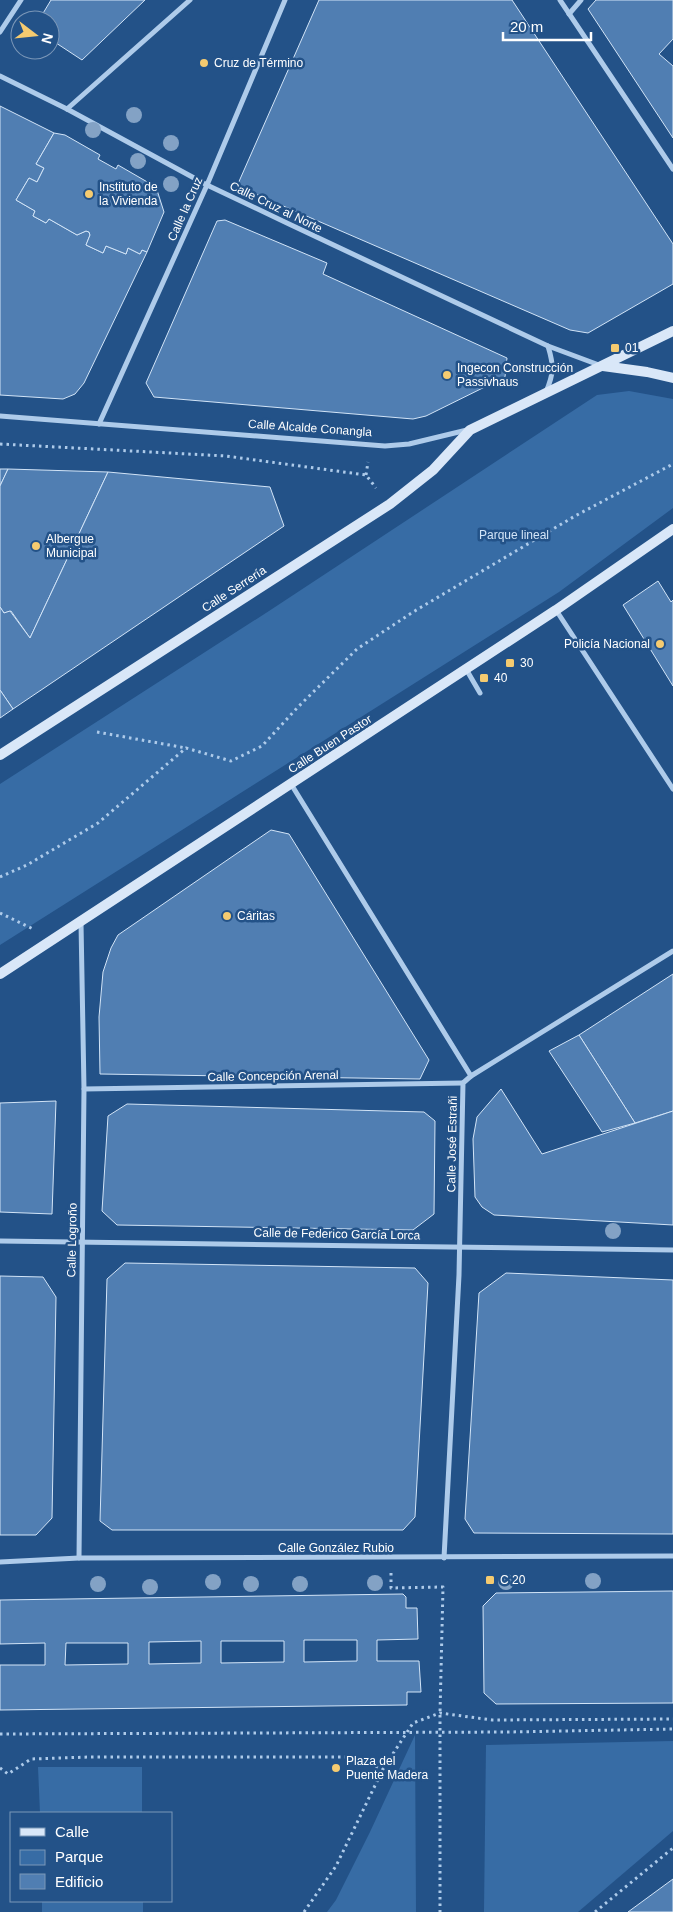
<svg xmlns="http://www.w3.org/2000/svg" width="673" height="1912" viewBox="0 0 673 1912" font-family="Arial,sans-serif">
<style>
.green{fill:#376ca5}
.building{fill:#507eb2;stroke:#d2e4f7;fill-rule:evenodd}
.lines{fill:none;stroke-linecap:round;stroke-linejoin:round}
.path{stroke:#aecbea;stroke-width:3;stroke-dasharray:2.5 4;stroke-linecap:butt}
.street{stroke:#aecbea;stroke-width:5}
.secondary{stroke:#d9e7f8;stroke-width:10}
.tree{fill:#83a2c5}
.poi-dot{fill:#f5cb70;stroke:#235288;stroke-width:2}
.labels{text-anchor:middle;stroke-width:5;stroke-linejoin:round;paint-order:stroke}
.poi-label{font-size:12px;fill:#fff;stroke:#235288;text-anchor:start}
.street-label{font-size:12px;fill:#fff;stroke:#235288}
.park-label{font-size:12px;fill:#d2e4f7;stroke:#235288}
</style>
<rect width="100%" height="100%" fill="#235288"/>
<!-- green -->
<g class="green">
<path d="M 629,391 L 673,399 L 673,508 L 559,592 L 0,945 L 0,784 L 269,611 L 597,395 Z"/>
<path d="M 415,1735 L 416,1912 L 327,1912 L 336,1900 L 370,1832 Z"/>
<path d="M 673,1741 L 673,1831 L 578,1912 L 484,1912 L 486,1745 Z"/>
<path d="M 38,1767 L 142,1767 L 142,1813 L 40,1813 Z"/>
<rect x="42" y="1901" width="101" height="11"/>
</g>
<!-- building -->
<g class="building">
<path d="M 51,0 L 145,0 L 82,60 L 50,39 L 50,20 L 39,20 Z"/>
<path d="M 319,0 L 512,0 L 673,244 L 673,284 L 588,333 L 570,330 L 237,186 Z"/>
<path d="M 596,0 L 673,0 L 673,39 L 659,54 L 673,66 L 673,138 L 588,9 Z"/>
<path d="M 0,106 L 54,133 L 36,164 L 44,168 L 37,182 L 29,178 L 16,200 L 35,211 L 33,216 L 46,223 L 49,219 L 77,235 L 86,231 L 89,232 L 90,235 L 86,245 L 103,253 L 106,246 L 126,254 L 128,248 L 140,254 L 142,250 L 147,252 L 84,383 L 75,394 L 63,399 L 0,395 Z"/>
<path d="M 54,133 L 65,135 L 100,155 L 98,159 L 116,169 L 118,165 L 156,187 L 164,212 L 147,252 L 142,250 L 140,254 L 128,248 L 126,254 L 106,246 L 103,253 L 86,245 L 90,235 L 89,232 L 86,231 L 77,235 L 49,219 L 46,223 L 33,216 L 35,211 L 16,200 L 29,178 L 37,182 L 44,168 L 36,164 Z"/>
<path d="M 225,220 L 327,263 L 323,274 L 507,358 L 505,377 L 426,416 L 413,419 L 154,397 L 146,383 L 217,221 Z"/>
<path d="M 0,469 L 8,469 L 0,486 Z"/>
<path d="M 8,469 L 108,472 L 30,638 L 11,611 L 4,613 L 0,607 L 0,486 Z"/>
<path d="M 108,472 L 270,487 L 284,526 L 13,709 L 0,690 L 0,607 L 4,613 L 10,611 L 30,638 Z"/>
<path d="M 658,581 L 671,602 L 673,600 L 673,686 L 623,605 Z"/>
<path d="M 0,690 L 13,709 L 0,718 Z"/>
<path d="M 271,830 L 289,834 L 429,1060 L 420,1079 L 100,1074 L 99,1017 L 103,972 L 111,948 L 118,935 Z"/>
<path d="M 673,974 L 673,1111 L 635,1123 L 579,1035 Z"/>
<path d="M 579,1035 L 635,1123 L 602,1132 L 549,1051 Z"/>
<path d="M 501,1089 L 542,1154 L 673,1111 L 673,1225 L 494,1215 L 482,1207 L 475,1197 L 473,1139 L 477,1117 Z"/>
<path d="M 56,1101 L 52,1214 L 0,1212 L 0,1103 Z"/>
<path d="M 127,1104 L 424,1112 L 435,1121 L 434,1214 L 413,1230 L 117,1225 L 102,1211 L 108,1116 Z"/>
<path d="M 125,1263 L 415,1268 L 428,1283 L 415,1517 L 403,1530 L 112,1530 L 100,1521 L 107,1279 Z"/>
<path d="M 506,1273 L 673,1280 L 673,1534 L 474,1533 L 465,1519 L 479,1293 Z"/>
<path d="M 0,1276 L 43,1277 L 56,1297 L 52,1518 L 36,1535 L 0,1535 Z"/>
<path d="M 673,1591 L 673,1703 L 496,1704 L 484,1693 L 483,1606 L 496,1593 Z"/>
<path d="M 403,1594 L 406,1597 L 406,1608 L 417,1608 L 418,1639 L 377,1640 L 377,1661 L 419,1661 L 421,1692 L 407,1692 L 407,1705 L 0,1710 L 0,1665 L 45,1665 L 45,1643 L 0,1644 L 0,1600 ZM 304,1640 L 357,1640 L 357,1661 L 304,1662 ZM 201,1641 L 201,1663 L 149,1664 L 149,1642 ZM 221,1641 L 284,1641 L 284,1662 L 221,1663 ZM 66,1643 L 128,1643 L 128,1664 L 65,1665 Z"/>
<path d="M 673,1879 L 673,1912 L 628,1912 Z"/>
</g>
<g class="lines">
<!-- path -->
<g class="path">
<path d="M 0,444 L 226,456 L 366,475 L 376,488"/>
<path d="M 366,475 L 368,462"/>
<path d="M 97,732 L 186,748"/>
<path d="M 0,877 L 27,865 L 98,823 L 186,748 L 231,761 L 262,746 L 298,707 L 357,649 L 413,612 L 575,516 L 673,464"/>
<path d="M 0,913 L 33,929"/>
<path d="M 391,1573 L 391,1588 L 443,1587 L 440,1713 L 440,1912"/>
<path d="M 0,1734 L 509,1732 L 673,1729"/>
<path d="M 0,1768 L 8,1774 L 31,1759 L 89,1757 L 346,1757 L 383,1769 L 413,1723 L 440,1713 L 492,1720 L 673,1719"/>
<path d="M 304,1912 L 336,1866 L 383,1769"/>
<path d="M 595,1912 L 673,1848"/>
</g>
<!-- street -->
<g class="street">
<path d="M 560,0 L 673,169"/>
<path d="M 569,14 L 581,0"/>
<path d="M 0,32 L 21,0"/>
<path d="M 0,76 L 67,109 L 207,185 L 289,224 L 548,346 L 599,365"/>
<path d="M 67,109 L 190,0"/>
<path d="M 546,392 C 554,373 554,366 548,346"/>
<path d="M 0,416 L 385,446 L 409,444 L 467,430"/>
<path d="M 99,424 L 207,185 L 285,0"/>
<path d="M 556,610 L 673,789"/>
<path d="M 466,669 L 480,693"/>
<path d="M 291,784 L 471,1076 L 463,1083 L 459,1275 L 444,1558"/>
<path d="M 471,1076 L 673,951"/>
<path d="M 84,1089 L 463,1083"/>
<path d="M 0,1241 L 673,1250"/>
<path d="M 79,1558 L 84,1089 L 81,923"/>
<path d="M 0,1562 L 79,1558 L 673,1556"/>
</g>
<!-- secondary -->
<g class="secondary">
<path d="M 603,366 L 647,372 L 673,378"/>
<path d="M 0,755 L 390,504 L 433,470 L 470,430 L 673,331"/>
<path d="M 0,974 L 556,610 L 673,529"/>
</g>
</g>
<!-- trees -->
<g class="tree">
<circle cx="134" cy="115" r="8"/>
<circle cx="93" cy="130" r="8"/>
<circle cx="171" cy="143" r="8"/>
<circle cx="138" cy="161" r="8"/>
<circle cx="171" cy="184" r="8"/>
<circle cx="613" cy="1231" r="8"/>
<circle cx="593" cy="1581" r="8"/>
<circle cx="213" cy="1582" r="8"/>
<circle cx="506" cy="1582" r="8"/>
<circle cx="375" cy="1583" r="8"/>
<circle cx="98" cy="1584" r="8"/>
<circle cx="251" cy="1584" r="8"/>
<circle cx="300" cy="1584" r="8"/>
<circle cx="150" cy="1587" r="8"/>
</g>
<!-- markers -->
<g class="poi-dot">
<circle cx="204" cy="63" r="5"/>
<circle cx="89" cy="194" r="5"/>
<rect x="610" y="343" width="10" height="10" rx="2.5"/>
<circle cx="447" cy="375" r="5"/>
<circle cx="36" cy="546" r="5"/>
<circle cx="660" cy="644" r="5"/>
<rect x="505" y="658" width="10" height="10" rx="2.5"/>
<rect x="479" y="673" width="10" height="10" rx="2.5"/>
<circle cx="227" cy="916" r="5"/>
<rect x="485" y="1575" width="10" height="10" rx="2.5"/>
<circle cx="336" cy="1768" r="5"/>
</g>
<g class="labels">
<!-- poi labels -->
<g class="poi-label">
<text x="214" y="67">Cruz de Término</text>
<text x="99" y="191">Instituto de<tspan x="99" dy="14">la Vivienda</tspan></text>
<text x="625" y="352">01</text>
<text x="457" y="372">Ingecon Construcción<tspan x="457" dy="14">Passivhaus</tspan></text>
<text x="46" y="543">Albergue<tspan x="46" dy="14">Municipal</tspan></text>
<text x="650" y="648" text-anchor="end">Policía Nacional</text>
<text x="520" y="667">30</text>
<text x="494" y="682">40</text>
<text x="237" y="920">Cáritas</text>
<text x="500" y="1584">C 20</text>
<text x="346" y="1765">Plaza del<tspan x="346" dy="14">Puente Madera</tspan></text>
</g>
<!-- street labels -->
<g class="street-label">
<text transform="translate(276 207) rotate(26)" y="4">Calle Cruz al Norte</text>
<text transform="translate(185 209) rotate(-66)" y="4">Calle la Cruz</text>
<text transform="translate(310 428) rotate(4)" y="4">Calle Alcalde Conangla</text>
<text transform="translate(234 589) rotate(-33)" y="4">Calle Serrería</text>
<text transform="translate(330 744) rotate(-33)" y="4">Calle Buen Pastor</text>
<text transform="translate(273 1076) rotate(-1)" y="4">Calle Concepción Arenal</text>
<text transform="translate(452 1144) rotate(-89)" y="4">Calle José Estrañi</text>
<text transform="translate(337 1234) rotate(1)" y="4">Calle de Federico García Lorca</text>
<text transform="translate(72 1240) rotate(-89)" y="4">Calle Logroño</text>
<text x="336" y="1552">Calle González Rubio</text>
</g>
<!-- park labels -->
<g class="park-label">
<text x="514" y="539">Parque lineal</text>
</g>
</g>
<!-- legend -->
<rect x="10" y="1812" width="162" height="90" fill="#235288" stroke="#7b97b8"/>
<rect x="20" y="1828" width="25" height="8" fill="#d9e7f8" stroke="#7b97b8"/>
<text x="55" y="1837" font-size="15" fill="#ffffff">Calle</text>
<rect x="20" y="1850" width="25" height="15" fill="#376ca5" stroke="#7b97b8"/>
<text x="55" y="1862" font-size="15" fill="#ffffff">Parque</text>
<rect x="20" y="1874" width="25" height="15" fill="#507eb2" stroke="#7b97b8"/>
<text x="55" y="1887" font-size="15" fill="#ffffff">Edificio</text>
<!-- north arrow -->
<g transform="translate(35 35) rotate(106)"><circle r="24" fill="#235288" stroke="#7b97b8"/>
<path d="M0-4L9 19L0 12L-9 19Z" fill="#f5cb70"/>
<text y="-8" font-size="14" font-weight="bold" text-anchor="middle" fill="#ffffff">N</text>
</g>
<!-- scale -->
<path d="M503 32v8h88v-8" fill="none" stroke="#ffffff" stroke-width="2.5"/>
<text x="510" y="32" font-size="15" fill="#ffffff" stroke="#235288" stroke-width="4" paint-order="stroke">20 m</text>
</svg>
